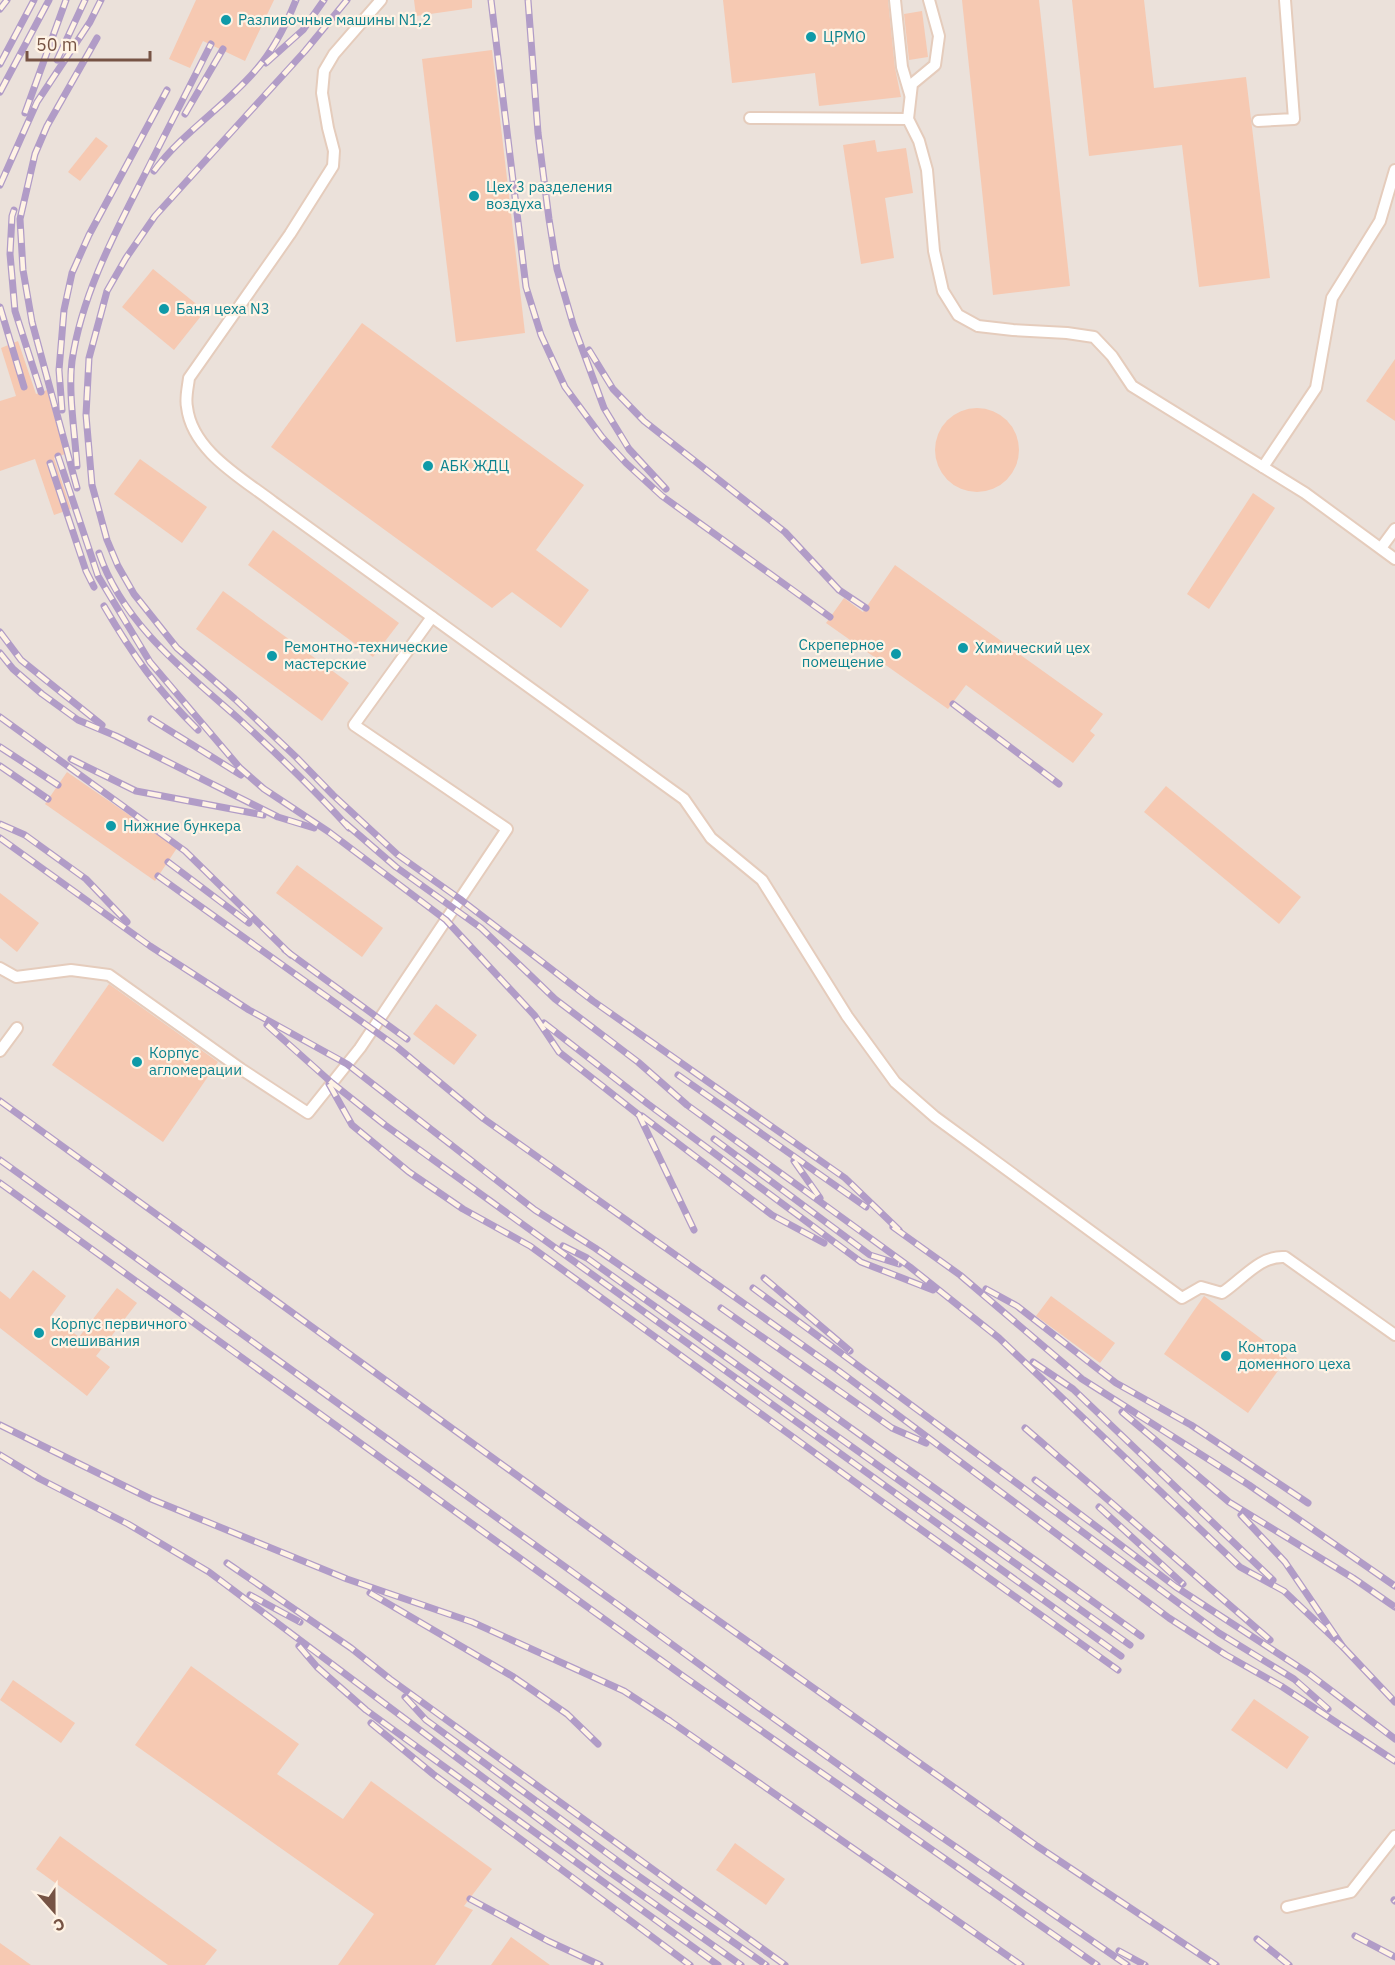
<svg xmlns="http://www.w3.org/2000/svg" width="1395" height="1965" viewBox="0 0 1395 1965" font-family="'IBM Plex Sans',sans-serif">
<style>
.industrial{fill:#ebe1da}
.building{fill:#f6c9b2}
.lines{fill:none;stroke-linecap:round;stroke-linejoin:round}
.lane-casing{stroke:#e5ccbc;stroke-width:14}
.lane{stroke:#fff;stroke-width:10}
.rail-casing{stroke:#b19cc7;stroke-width:7}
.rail{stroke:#fff3e5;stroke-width:4.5;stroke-dasharray:14;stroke-linecap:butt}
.culture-dot{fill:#0f9aa8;stroke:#fff3e5;stroke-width:2}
.labels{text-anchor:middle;stroke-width:4.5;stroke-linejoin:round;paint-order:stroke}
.culture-label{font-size:15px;fill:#0d838f;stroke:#fff3e5;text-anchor:start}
</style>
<rect width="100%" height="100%" fill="#feefdd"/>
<!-- industrial -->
<rect class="industrial" x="0" y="0" width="1395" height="1965"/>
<!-- building -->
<g class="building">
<path d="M 196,0 L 274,0 L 245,61 L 203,41 L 190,68 L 169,59 Z"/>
<path d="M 414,0 L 472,0 L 472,8 L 416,16 Z"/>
<path d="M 723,0 L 888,0 L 895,68 L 901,97 L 819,106 L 815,73 L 732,83 Z"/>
<path d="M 962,0 L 1039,0 L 1070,286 L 993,295 Z"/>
<path d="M 1072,0 L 1144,0 L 1154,88 L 1246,77 L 1270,278 L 1199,287 L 1182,145 L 1089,156 Z"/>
<path d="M 922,11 L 928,57 L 909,60 L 904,14 Z"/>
<path d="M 492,50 L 525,333 L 456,342 L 422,59 Z"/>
<path d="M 96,137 L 108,146 L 80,181 L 68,172 Z"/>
<path d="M 875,140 L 877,152 L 906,148 L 913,193 L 885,198 L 894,258 L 861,264 L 843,145 Z"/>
<path d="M 153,269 L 205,311 L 174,350 L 122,307 Z"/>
<path d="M 362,323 L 584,485 L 536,550 L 589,590 L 561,628 L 512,592 L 492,608 L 271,447 Z"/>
<path d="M 18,341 L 36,394 L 47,390 L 65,454 L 54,458 L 71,509 L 54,515 L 35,459 L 0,471 L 0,401 L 16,396 L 1,348 Z"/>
<path d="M 1395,359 L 1395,421 L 1366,401 Z"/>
<circle cx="977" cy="450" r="42"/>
<path d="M 140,459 L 207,507 L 182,543 L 114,494 Z"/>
<path d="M 1253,493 L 1275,508 L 1209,609 L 1187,594 Z"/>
<path d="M 273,530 L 399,623 L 373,657 L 248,565 Z"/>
<path d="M 895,565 L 1103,714 L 1090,731 L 1095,735 L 1073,763 L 966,685 L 948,709 L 826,623 L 844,598 L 863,612 Z"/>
<path d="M 223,591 L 349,683 L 322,721 L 196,629 Z"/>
<path d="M 67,772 L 177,848 L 155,881 L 45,804 Z"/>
<path d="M 1166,786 L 1301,897 L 1279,924 L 1144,812 Z"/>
<path d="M 297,865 L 383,928 L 362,957 L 276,893 Z"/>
<path d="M 0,893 L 39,923 L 17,952 L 0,938 Z"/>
<path d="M 109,984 L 218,1062 L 163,1142 L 52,1065 Z"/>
<path d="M 436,1004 L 477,1035 L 454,1065 L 413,1034 Z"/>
<path d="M 33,1270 L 66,1296 L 51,1316 L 79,1337 L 117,1288 L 137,1303 L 96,1356 L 110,1367 L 87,1396 L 0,1328 L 0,1291 L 10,1299 Z"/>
<path d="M 1051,1296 L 1115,1343 L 1100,1363 L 1036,1316 Z"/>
<path d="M 1204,1296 L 1287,1358 L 1248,1413 L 1164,1354 Z"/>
<path d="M 191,1666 L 299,1744 L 277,1774 L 343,1819 L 371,1781 L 492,1869 L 464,1906 L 473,1910 L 435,1965 L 338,1965 L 374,1914 L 135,1745 Z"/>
<path d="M 13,1680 L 75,1723 L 61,1743 L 0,1700 Z"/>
<path d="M 1254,1699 L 1309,1737 L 1287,1769 L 1231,1730 Z"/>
<path d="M 60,1836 L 217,1950 L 205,1965 L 168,1965 L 36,1869 Z"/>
<path d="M 735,1843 L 785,1879 L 766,1905 L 716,1870 Z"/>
<path d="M 511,1937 L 550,1965 L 491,1965 Z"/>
<path d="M 0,1943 L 31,1965 L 0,1965 Z"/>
</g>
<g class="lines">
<defs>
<g id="lane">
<path d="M 381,0 L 334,54 L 324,71 L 322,93 L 328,128 L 334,151 L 333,166 L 290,234 L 189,378 C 188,387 185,398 187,407 C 192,451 242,478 273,502 L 684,799 L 711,838 L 762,880 L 847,1016 L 895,1082 L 935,1117 L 1182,1298 L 1201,1287 L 1222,1293 C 1242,1280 1260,1255 1285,1257 L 1395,1335"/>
<path d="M 895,0 L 902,67 L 910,94"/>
<path d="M 929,0 L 939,36 L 935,65 L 912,84 L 908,119 L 919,141 L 927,170 L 934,251 L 943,291 L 958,315 L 978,326 L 1013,330 L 1067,333 L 1094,337 L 1112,356 L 1132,386 L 1305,493 L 1395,559"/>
<path d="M 750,118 L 908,119"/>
<path d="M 1258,121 L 1294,119 L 1285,0"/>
<path d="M 1263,467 L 1316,388 L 1332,298 L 1380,221 L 1395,170"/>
<path d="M 1381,548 L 1395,529"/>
<path d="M 0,968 L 16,977 L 71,970 L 109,975 L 241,1069 L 308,1113 L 360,1048 L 507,829 L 354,725 L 432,617"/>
<path d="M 0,1051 L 17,1028"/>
<path d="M 1287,1907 L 1351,1892 L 1395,1836"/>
</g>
</defs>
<!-- lane casing -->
<use href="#lane" class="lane-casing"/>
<!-- lane -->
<use href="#lane" class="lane"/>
<defs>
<g id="rail">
<path d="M 347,0 L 305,51 L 155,216 L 126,258 L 107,291 L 89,358 L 86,415 L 92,485 L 107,540 L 118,566 L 134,594 L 177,648 L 235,699 L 296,757 L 333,795 L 398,855 L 460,899 L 593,1001 L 845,1178 L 899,1230"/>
<path d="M 491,0 L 526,287 L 541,335 L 565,387 L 602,437 L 626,463 L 662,496 L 830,617"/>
<path d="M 528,0 L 538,133 L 549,219 L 557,269 L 573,324 L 604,408 L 629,449 L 666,489"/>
<path d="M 0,9 L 7,0"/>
<path d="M 57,60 L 85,0"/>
<path d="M 266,63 L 303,30 L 324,0"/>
<path d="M 0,64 L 34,0"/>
<path d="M 0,92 L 49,0"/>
<path d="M 25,113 L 66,0"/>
<path d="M 185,114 L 223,49"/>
<path d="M 154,171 C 182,133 224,107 255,71 C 273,51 286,25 296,0"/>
<path d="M 0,185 L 37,102 L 90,22 L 101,0"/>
<path d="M 14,210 L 12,216 L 10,254 L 15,311 L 41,392"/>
<path d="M 0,307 L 24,387"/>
<path d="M 589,350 L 613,389 L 644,421 L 785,532 L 839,590 L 866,608"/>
<path d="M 62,410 L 59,370 L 64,310 L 72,273 L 89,235 L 167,90"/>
<path d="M 58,456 L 98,576 L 150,662 L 240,768 L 264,789 L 329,832 L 446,920 L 535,1016 L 559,1052 L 639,1115 L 694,1230"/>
<path d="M 50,463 L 86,571 L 94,587"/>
<path d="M 77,466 C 75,434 68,392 72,361 C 82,293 116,231 147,170 C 168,128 190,86 211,44"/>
<path d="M 77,488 L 32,322 L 23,270 L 20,219 L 35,154 L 47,126 L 97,38"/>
<path d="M 99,553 C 123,624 185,671 239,719 C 277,754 315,790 349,828"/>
<path d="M 104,606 C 132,654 158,691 198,730"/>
<path d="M 0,632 L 21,660 L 102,725"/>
<path d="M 0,653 L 13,669 L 42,694 L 78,720 L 116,736 L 278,817 L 314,828"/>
<path d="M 953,704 L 1059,784"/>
<path d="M 0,717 L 185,851 L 291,955"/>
<path d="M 151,719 L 241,775"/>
<path d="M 0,747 L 58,785"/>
<path d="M 71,759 L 136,791 L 263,815"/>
<path d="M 0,766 L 48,799"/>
<path d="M 345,823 L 396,867 L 481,928 L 555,999 L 638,1062 L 687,1105 L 910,1267 L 999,1338 L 1240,1567 L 1284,1591 L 1343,1647"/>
<path d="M 0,824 L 25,835 L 86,879 L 127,922"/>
<path d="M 0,838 L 150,946 L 249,1010 L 347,1064 L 535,1210 L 595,1248 L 721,1335 L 1141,1636"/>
<path d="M 168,862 L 249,923"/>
<path d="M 158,876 L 397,1047 L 484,1119 L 839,1371 L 1169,1618 L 1226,1655 L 1281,1686 L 1395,1761"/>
<path d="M 285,950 L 407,1039"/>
<path d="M 544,1023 L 648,1104 L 861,1262 L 933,1290"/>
<path d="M 267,1025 L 332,1083 L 385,1125 L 1121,1656"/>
<path d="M 678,1075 L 866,1207"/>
<path d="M 329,1084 L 352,1125 L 409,1172 L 463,1209 L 530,1246 L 881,1501 L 1118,1670"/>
<path d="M 0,1101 L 678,1592 L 1037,1846 L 1216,1965"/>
<path d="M 642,1116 L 772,1215 L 824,1243"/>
<path d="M 714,1139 L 870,1255 L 899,1264"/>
<path d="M 0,1160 L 621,1607 L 755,1705 L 895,1805 L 1127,1965"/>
<path d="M 794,1161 L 820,1198"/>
<path d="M 0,1183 L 683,1676 L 1097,1965"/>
<path d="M 893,1227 L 960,1275 L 1082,1379 L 1249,1485 L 1395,1586"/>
<path d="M 563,1246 L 587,1258 L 1130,1645"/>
<path d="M 764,1278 L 850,1351"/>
<path d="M 753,1288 L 1219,1633 L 1294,1679 L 1328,1709"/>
<path d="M 986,1289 L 1017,1306 L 1116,1383 L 1191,1425 L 1308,1503"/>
<path d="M 721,1308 L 892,1428 L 926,1443"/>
<path d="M 1033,1362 L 1073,1389 L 1273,1580"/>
<path d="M 1122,1412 L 1229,1502 L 1353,1578 L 1395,1607"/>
<path d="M 0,1425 L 151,1499 L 347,1579 L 472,1622 L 624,1691 L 670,1721 L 1021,1965"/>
<path d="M 1025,1428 L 1270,1640"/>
<path d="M 0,1455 L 40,1479 L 128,1524 L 209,1572 L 608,1871 L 741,1965"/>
<path d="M 1035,1480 L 1176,1587 L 1308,1673 L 1395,1739"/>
<path d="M 1099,1507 L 1183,1584"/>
<path d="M 1241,1515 L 1285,1562 L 1343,1647 L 1395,1702"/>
<path d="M 227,1563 L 351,1648 L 390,1679 L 785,1965"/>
<path d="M 370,1593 L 512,1676 L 567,1714 L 598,1744"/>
<path d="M 250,1595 L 300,1622"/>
<path d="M 299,1646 L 317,1667 L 366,1710 L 718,1965"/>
<path d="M 405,1697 L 426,1720 L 630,1870 L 766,1965"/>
<path d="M 371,1723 L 433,1774 L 690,1965"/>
<path d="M 470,1899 L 548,1941 L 600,1965"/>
<path d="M 1394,1900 L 1395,1901"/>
<path d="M 1355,1936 L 1395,1957"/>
<path d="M 1257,1939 L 1289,1965"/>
<path d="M 1119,1951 L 1145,1965"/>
</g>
</defs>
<!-- rail casing -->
<use href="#rail" class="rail-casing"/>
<!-- rail -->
<use href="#rail" class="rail"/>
</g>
<!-- markers -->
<g class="culture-dot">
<circle cx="226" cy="20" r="6"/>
<circle cx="811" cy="37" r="6"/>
<circle cx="474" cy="196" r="6"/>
<circle cx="164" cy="309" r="6"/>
<circle cx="428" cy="466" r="6"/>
<circle cx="963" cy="648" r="6"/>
<circle cx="896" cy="654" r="6"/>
<circle cx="272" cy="656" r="6"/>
<circle cx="111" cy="826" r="6"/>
<circle cx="137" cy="1062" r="6"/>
<circle cx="39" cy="1333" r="6"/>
<circle cx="1226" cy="1356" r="6"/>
</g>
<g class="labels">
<!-- culture labels -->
<g class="culture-label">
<text x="238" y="25">Разливочные машины N1,2</text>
<text x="823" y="42">ЦРМО</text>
<text x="486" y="192">Цех 3 разделения<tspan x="486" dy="17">воздуха</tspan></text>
<text x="176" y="314">Баня цеха N3</text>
<text x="440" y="471">АБК ЖДЦ</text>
<text x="884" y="650" text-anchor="end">Скреперное<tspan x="884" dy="17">помещение</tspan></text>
<text x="284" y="652">Ремонтно-технические<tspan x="284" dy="17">мастерские</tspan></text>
<text x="975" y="653">Химический цех</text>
<text x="123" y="831">Нижние бункера</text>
<text x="149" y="1058">Корпус<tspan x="149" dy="17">агломерации</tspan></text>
<text x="51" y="1329">Корпус первичного<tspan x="51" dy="17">смешивания</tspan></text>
<text x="1238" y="1352">Контора<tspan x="1238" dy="17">доменного цеха</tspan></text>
</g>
</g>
<!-- north arrow -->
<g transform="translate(54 1911) rotate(159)" stroke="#fff3e5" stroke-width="4.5" paint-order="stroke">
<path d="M0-4.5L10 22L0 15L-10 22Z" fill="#765344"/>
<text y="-9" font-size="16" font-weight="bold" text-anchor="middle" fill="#765344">С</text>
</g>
<!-- scale -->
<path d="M27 51v9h123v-9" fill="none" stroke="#765344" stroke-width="3"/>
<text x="36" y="51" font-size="18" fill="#765344" stroke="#fff3e5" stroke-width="4.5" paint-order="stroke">50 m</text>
</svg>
